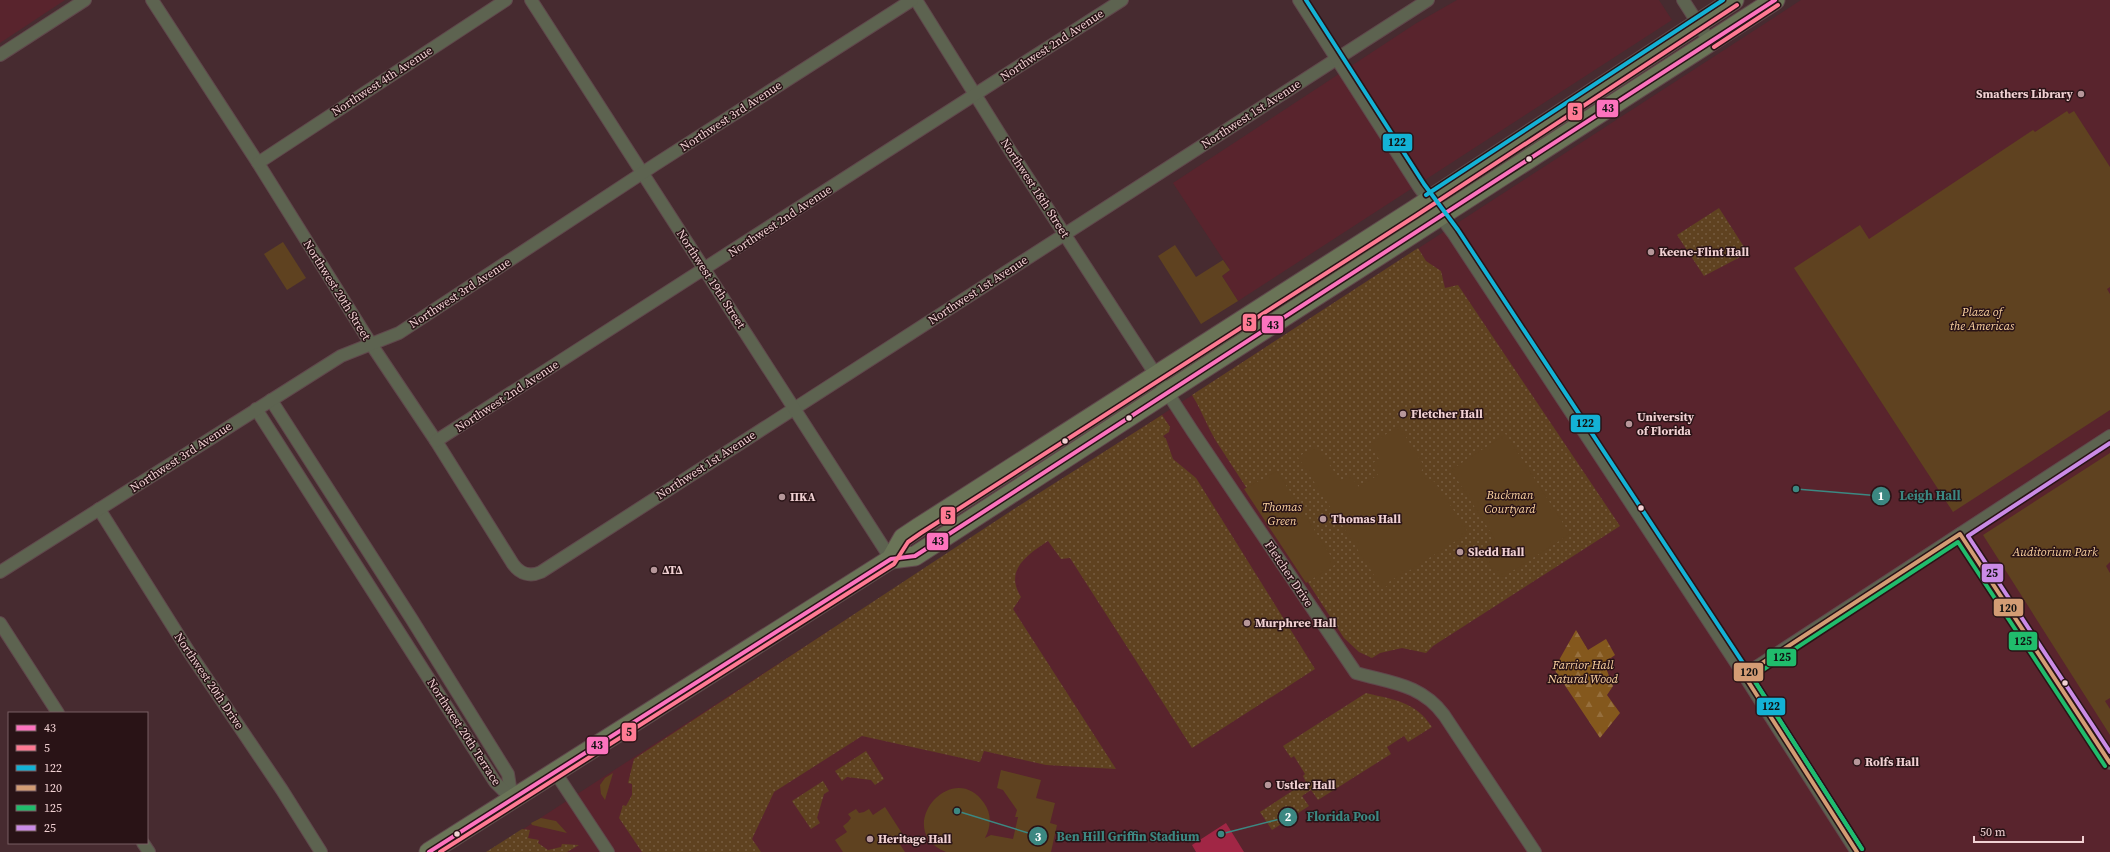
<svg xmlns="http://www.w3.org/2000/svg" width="2110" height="852" viewBox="0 0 2110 852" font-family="'Source Serif 4',serif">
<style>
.built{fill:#59242d}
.grass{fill:url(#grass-dots)}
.forest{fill:url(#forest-firs)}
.green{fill:#5f4220}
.water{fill:#a12645}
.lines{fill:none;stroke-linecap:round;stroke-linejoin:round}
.street-casing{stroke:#60484c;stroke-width:14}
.primary-casing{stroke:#60484c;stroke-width:21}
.street{stroke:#5d6350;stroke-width:12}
.primary{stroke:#6a7457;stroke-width:19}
.bus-1-casing{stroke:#291316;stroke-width:7}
.bus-2-casing{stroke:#291316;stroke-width:7}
.bus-3-casing{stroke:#291316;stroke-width:7}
.bus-4-casing{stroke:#291316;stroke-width:7}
.bus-5-casing{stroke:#291316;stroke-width:7}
.bus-6-casing{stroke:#291316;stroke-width:7}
.bus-1{stroke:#fc73be;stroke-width:4}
.bus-2{stroke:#fe7a93;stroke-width:4}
.bus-3{stroke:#13b2d5;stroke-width:4}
.bus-4{stroke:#d39c74;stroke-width:4}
.bus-5{stroke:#20bc6c;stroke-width:4}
.bus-6{stroke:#ca8be6;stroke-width:4}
.poi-dot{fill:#b6979a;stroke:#291316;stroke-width:1.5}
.bus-dot{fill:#f1d1d3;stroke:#291316;stroke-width:1.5}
.labels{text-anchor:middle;stroke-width:3;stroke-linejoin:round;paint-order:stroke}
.street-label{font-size:12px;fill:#f1d1d3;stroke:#291316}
.poi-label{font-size:12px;font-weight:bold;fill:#f1d1d3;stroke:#291316;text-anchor:start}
.park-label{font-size:12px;font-style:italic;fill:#fcd3a1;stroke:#291316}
.leader{fill:none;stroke:#3c8882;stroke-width:1.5}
.callout-dot{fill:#3c8882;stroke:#291316;stroke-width:1.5}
.mark-label{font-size:12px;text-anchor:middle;font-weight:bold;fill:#fff}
.callout-label{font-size:13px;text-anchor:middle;font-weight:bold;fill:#3c8882;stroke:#291316;stroke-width:3;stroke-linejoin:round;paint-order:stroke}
.line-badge{stroke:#291316;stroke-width:1.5}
.pale-badge-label{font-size:11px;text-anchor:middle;font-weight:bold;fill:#111}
</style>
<defs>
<pattern id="grass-dots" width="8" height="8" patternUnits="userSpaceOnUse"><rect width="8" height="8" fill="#5f4220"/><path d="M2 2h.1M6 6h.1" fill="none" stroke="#765c40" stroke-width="1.8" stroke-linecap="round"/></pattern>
<pattern id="forest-firs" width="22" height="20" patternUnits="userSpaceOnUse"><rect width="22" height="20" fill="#84581d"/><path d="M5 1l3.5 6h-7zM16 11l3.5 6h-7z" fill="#966f3d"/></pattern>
</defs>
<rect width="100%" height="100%" fill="#472b30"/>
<!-- built -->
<g class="built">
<path d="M 0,0 L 65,0 L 0,43 Z"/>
<path d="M 1457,0 L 1659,0 L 1672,20 L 1238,301 L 1222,276 L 1230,270 L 1173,183 L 1415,24 Z"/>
<path d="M 1801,0 L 2110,0 L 2110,852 L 488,852 Z"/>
</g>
<!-- grass -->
<g class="grass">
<path d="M 1719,208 L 1748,253 L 1704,276 L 1677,235 Z"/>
<path d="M 1418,248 L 1426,261 L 1441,271 L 1445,288 L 1458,285 L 1620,526 L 1433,646 L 1426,653 L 1402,648 L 1380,653 L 1372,658 L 1359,652 L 1344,638 L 1216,441 C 1207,426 1202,411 1192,395 Z"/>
<path d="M 1162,415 L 1170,427 L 1169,432 L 1163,436 L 1166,439 L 1173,459 L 1196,478 L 1315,669 L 1192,748 L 1070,558 L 1061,559 L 1048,541 C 1027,555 1004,570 1021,597 L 1013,609 L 1116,769 L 1046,765 L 984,751 L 980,762 L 862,736 L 774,792 L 752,839 L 761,852 L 642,852 L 619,818 L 623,805 L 626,806 L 632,795 L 632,784 L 628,783 L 634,759 L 1014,509 Z"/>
<path d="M 1366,693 C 1394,700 1415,701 1432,727 L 1408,742 L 1404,736 L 1387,747 L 1391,754 L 1318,800 L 1311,790 L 1302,796 L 1309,806 L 1272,830 L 1260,812 L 1306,782 L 1303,776 L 1305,774 L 1294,756 L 1291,758 L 1283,746 Z"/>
<path d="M 866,751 L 884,779 L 875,785 L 871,780 L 847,777 L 842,781 L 835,771 Z"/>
<path d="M 823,781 L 829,791 L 824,794 L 817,818 L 820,823 L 811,829 L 792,801 Z"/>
<path d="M 522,829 L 530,830 L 528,838 L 539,840 L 538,843 L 548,850 L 561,847 L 562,844 L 579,845 L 567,852 L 486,852 Z"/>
</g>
<!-- forest -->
<path class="forest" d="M 1576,630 L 1588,650 L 1606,639 L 1615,655 L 1604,663 L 1613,686 L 1607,695 L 1620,713 L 1600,738 L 1554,669 Z"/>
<!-- green -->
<g class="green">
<path d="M 2067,111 L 2069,114 L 2074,111 L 2110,167 L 2110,287 L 2107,289 L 2110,294 L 2110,410 L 1953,512 L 1794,268 L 1860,225 L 1869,239 L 2033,130 L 2035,132 Z"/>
<path d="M 283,242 L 306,278 L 287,290 L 264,254 Z"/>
<path d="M 1175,245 L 1196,277 L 1223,260 L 1230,270 L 1222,276 L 1238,301 L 1201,324 L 1158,256 Z"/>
<path d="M 1399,426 L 1423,464 L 1421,465 L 1423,468 L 1421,472 L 1425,478 L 1430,479 L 1432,482 L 1434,481 L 1467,530 L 1465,535 L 1407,572 L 1406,571 L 1387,583 L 1388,585 L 1383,589 L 1298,457 L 1316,446 L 1341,481 L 1350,475 L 1359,487 L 1378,475 L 1371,464 L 1379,459 L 1369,445 Z"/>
<path d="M 1506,434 L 1570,534 L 1503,577 L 1496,575 L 1480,550 L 1495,539 L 1451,470 Z"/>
<path d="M 2110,453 L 2110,562 L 2106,566 L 2110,573 L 2110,698 L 2105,701 L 2110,709 L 2110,735 L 1983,535 Z"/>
<path d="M 1277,471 L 1336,564 L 1306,583 L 1244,489 Z"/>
<path d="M 1001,770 L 1041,780 L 1036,798 L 1055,803 L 1050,823 L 1057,825 L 1051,852 L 946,852 C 891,830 952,757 984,803 C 992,814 991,827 985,838 L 991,835 L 1013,839 L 1018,817 L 1015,817 L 1017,810 L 1003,790 L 997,788 Z"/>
<path d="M 613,773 L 605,800 L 601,794 L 600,785 L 605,778 Z"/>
<path d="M 885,807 L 905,838 L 899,843 L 905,852 L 843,852 L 835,840 L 847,832 L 843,826 L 848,822 L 851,818 L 848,814 L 856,809 L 859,813 L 864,812 L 869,809 L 873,815 Z"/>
<path d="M 541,818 L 556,821 L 567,833 L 532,825 L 531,823 Z"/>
</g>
<!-- water -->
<path class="water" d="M 1226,823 L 1244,852 L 1196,852 L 1192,845 Z"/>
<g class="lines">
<defs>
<g id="street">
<path d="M 152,0 L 258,163 L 371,344 L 436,441 L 513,564 C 520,574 530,577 541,572 L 1428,0"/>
<path d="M 531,0 L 891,559"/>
<path d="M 916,0 L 1011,152 L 1193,432 L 1356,673 C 1391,683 1421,684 1444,715 L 1535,852"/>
<path d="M 1299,0 L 1419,187 L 1453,233 L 1744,675 L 1857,852"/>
<path d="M 1683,0 L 1710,42"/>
<path d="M 0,55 L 85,0"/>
<path d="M 258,163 L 506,0"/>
<path d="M 271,400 L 411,618 L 508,774 L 512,799"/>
<path d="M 256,409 L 495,782 L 512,799"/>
<path d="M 436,441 L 1122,0"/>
<path d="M 99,509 L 189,652 L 282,790 L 321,852"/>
<path d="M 1960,534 L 2110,763"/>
<path d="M 0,572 L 341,356 L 399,333 L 656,164 L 912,0"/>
<path d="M 0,623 L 58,713"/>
<path d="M 1744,675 L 2110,436"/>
<path d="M 555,772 L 608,852"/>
<path d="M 143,843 L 149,852"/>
</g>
<g id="primary">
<path d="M 891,559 L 915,556 L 1161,396 L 1775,0"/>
<path d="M 429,852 L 891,559 L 903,538 L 918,528 L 1414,210 L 1734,0"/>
</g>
</defs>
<!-- street casing -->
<use href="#street" class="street-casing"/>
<!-- primary casing -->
<use href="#primary" class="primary-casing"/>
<!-- street -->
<use href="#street" class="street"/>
<!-- primary -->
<use href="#primary" class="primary"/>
<defs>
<path id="bus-1" d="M 429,852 L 891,559 L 915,556 L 1775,0"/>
<g id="bus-2">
<path d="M 1714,47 L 1778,5"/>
<path d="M 440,852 L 894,564 L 908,542 L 921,533 L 1417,215 L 1737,5"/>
</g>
<g id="bus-3">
<path d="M 1306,0 L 1424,184 L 1458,230 L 1749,672 L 1862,849"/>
<path d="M 1426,195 L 1723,0"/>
</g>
<path id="bus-4" d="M 1857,852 L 1744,675 L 1960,534 L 2110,763"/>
<path id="bus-5" d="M 1862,849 L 1752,677 L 1958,542 L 2105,766"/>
<path id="bus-6" d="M 2110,443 L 1968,536 L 2110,752"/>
</defs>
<!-- bus-1 casing -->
<use href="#bus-1" class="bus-1-casing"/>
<!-- bus-2 casing -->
<use href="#bus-2" class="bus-2-casing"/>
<!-- bus-3 casing -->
<use href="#bus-3" class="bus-3-casing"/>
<!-- bus-4 casing -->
<use href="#bus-4" class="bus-4-casing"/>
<!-- bus-5 casing -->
<use href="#bus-5" class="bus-5-casing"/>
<!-- bus-6 casing -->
<use href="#bus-6" class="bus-6-casing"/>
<!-- bus-1 -->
<use href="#bus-1" class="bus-1"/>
<!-- bus-2 -->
<use href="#bus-2" class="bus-2"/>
<!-- bus-3 -->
<use href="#bus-3" class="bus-3"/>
<!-- bus-4 -->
<use href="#bus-4" class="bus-4"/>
<!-- bus-5 -->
<use href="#bus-5" class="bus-5"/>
<!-- bus-6 -->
<use href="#bus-6" class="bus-6"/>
</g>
<!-- markers -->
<g class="poi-dot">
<circle cx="2081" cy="94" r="4"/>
<circle cx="1651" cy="252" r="4"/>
<circle cx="1403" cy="414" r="4"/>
<circle cx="1629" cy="424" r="4"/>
<circle cx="782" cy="497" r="4"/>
<circle cx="1323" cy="519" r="4"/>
<circle cx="1460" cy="552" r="4"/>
<circle cx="654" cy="570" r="4"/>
<circle cx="1247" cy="623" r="4"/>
<circle cx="1857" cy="762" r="4"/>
<circle cx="1268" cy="785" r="4"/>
<circle cx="870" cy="839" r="4"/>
</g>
<g class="bus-dot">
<circle cx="1529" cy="159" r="3.5"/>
<circle cx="1129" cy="418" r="3.5"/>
<circle cx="1065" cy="441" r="3.5"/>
<circle cx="1641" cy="508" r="3.5"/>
<circle cx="2065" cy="683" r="3.5"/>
<circle cx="457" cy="834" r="3.5"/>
</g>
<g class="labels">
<!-- street labels -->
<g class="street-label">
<text transform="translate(1052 45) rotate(-33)" y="4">Northwest 2nd Avenue</text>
<text transform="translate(382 81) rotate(-33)" y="4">Northwest 4th Avenue</text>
<text transform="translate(1251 114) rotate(-33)" y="4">Northwest 1st Avenue</text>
<text transform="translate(731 116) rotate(-33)" y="4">Northwest 3rd Avenue</text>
<text transform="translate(1035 188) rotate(57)" y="4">Northwest 18th Street</text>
<text transform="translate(780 221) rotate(-33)" y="4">Northwest 2nd Avenue</text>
<text transform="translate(711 279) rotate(57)" y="4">Northwest 19th Street</text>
<text transform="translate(337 290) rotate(58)" y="4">Northwest 20th Street</text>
<text transform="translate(978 290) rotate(-33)" y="4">Northwest 1st Avenue</text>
<text transform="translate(460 293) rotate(-33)" y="4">Northwest 3rd Avenue</text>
<text transform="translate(507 396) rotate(-33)" y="4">Northwest 2nd Avenue</text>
<text transform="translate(181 457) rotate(-33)" y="4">Northwest 3rd Avenue</text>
<text transform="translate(706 465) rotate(-33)" y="4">Northwest 1st Avenue</text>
<text transform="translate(1289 574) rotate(56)" y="4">Fletcher Drive</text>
<text transform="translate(209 681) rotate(56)" y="4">Northwest 20th Drive</text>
<text transform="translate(464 732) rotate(57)" y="4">Northwest 20th Terrace</text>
</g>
<!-- poi labels -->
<g class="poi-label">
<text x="2073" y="98" text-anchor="end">Smathers Library</text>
<text x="1659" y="256">Keene-Flint Hall</text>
<text x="1411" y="418">Fletcher Hall</text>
<text x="1637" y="421">University<tspan x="1637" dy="14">of Florida</tspan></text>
<text x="790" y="501">ΠΚΑ</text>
<text x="1331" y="523">Thomas Hall</text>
<text x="1468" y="556">Sledd Hall</text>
<text x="662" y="574">ΔΤΔ</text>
<text x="1255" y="627">Murphree Hall</text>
<text x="1865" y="766">Rolfs Hall</text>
<text x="1276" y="789">Ustler Hall</text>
<text x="878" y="843">Heritage Hall</text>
</g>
<!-- park labels -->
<g class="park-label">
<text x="1982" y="316">Plaza of<tspan x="1982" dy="14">the Americas</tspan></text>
<text x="1510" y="499">Buckman<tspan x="1510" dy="14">Courtyard</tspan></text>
<text x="1282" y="511">Thomas<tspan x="1282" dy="14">Green</tspan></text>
<text x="2055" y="556">Auditorium Park</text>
<text x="1583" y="669">Farrior Hall<tspan x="1583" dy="14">Natural Wood</tspan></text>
</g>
</g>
<!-- callouts -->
<path class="leader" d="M1796 489L1881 496M1221 834L1288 817M957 811L1038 836"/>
<g class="callout-dot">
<circle cx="1796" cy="489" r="4"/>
<circle cx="1221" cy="834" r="4"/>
<circle cx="957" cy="811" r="4"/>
<circle cx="1881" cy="496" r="10"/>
<circle cx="1288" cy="817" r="10"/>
<circle cx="1038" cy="836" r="10"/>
</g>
<g class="mark-label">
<text x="1881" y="500">1</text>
<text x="1288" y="821">2</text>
<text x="1038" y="841">3</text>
</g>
<g class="callout-label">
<text x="1930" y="500">Leigh Hall</text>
<text x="1343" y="821">Florida Pool</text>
<text x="1128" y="841">Ben Hill Griffin Stadium</text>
</g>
<g class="line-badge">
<rect x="1596" y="99" width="23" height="19" rx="4" fill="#fc73be"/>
<rect x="1567" y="102" width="16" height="19" rx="4" fill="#fe7a93"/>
<rect x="1382" y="133" width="31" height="19" rx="4" fill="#13b2d5"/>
<rect x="1242" y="313" width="15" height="19" rx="4" fill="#fe7a93"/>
<rect x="1261" y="315" width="23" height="19" rx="4" fill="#fc73be"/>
<rect x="1570" y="414" width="31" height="19" rx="4" fill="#13b2d5"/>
<rect x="940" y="506" width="16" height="19" rx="4" fill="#fe7a93"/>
<rect x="926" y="532" width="23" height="19" rx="4" fill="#fc73be"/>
<rect x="1981" y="563" width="23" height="20" rx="4" fill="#ca8be6"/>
<rect x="1993" y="598" width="31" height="19" rx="4" fill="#d39c74"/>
<rect x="2008" y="631" width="30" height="20" rx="4" fill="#20bc6c"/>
<rect x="1766" y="648" width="31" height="19" rx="4" fill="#20bc6c"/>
<rect x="1733" y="662" width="31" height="20" rx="4" fill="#d39c74"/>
<rect x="1756" y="697" width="30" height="19" rx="4" fill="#13b2d5"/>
<rect x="621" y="722" width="16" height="20" rx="4" fill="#fe7a93"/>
<rect x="586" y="736" width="23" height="19" rx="4" fill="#fc73be"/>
</g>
<g class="pale-badge-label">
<text x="1608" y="112">43</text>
<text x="1575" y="115">5</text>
<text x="1397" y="146">122</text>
<text x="1249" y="326">5</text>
<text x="1273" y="329">43</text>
<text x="1585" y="427">122</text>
<text x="948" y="519">5</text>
<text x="938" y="545">43</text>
<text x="1992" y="577">25</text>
<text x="2008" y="612">120</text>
<text x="2023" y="645">125</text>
<text x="1782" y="661">125</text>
<text x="1749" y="676">120</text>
<text x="1771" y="710">122</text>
<text x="629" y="736">5</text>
<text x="597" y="749">43</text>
</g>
<!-- legend -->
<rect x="8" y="712" width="140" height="132" fill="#291316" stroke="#795f62"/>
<rect x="16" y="725" width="20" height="6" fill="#fc73be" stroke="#795f62"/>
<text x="44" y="732" font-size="12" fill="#f1d1d3">43</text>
<rect x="16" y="745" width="20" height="6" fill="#fe7a93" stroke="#795f62"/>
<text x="44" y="752" font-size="12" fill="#f1d1d3">5</text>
<rect x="16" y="765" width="20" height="6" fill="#13b2d5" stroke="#795f62"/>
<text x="44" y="772" font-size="12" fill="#f1d1d3">122</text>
<rect x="16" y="785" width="20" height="6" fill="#d39c74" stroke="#795f62"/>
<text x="44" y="792" font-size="12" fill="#f1d1d3">120</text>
<rect x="16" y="805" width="20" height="6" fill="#20bc6c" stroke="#795f62"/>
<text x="44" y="812" font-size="12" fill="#f1d1d3">125</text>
<rect x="16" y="825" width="20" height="6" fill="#ca8be6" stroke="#795f62"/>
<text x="44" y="832" font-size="12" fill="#f1d1d3">25</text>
<!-- scale -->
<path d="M1974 836v6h109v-6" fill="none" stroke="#f1d1d3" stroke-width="2"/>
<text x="1980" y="836" font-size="12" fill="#f1d1d3" stroke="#291316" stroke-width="3" paint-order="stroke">50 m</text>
</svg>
